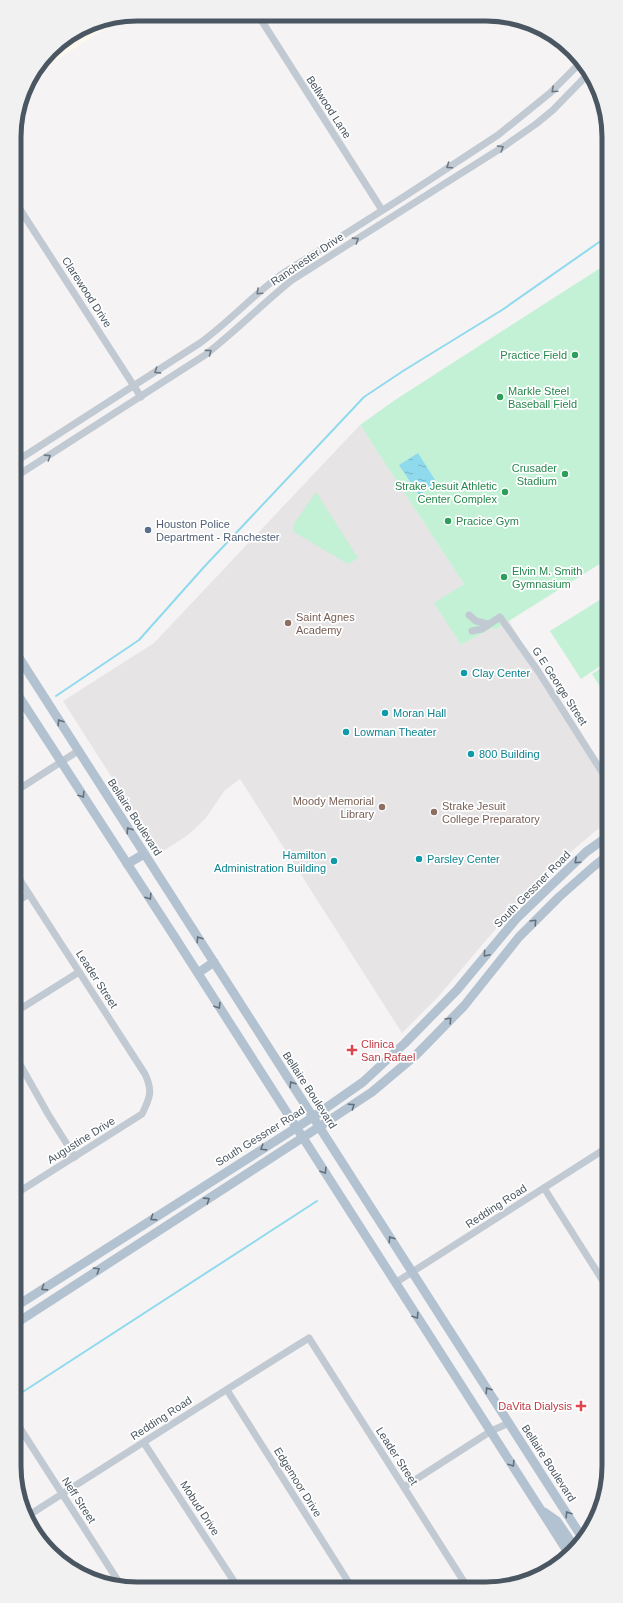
<svg xmlns="http://www.w3.org/2000/svg" width="623" height="1603" viewBox="0 0 623 1603" font-family="Arial,sans-serif">
<style>
.commercial{fill:#fdf9ef}
.education{fill:#e6e4e5}
.grass{fill:#c3f1d5}
.water{fill:url(#water-ripples)}
.lines{fill:none;stroke-linecap:round;stroke-linejoin:round}
.stream{stroke:#90daee;stroke-width:2}
.minor{stroke:#c1cad2;stroke-width:7}
.major{stroke:#b3c2d1;stroke-width:9}
.oneway{stroke:#6e7983}
.oneway2{stroke:#64717d}
.leisure-dot{fill:#2e9e5b;stroke:#fff;stroke-width:1.5}
.service-dot{fill:#5c6f8a;stroke:#fff;stroke-width:1.5}
.education-dot{fill:#8d6e63;stroke:#fff;stroke-width:1.5}
.culture-dot{fill:#0f9aa8;stroke:#fff;stroke-width:1.5}
.health-dot{fill:#e0444e;stroke:#fff;stroke-width:1.5}
.labels{text-anchor:middle;stroke-width:3.5;stroke-linejoin:round;paint-order:stroke}
.street-label{font-size:11px;fill:#4a5661;stroke:#fff}
.leisure-label{font-size:11px;fill:#27864d;stroke:#fff;text-anchor:end}
.service-label{font-size:11px;fill:#4e5e75;stroke:#fff;text-anchor:start}
.education-label{font-size:11px;fill:#785e54;stroke:#fff;text-anchor:start}
.culture-label{font-size:11px;fill:#0d838f;stroke:#fff;text-anchor:start}
.health-label{font-size:11px;fill:#be3a42;stroke:#fff;text-anchor:start}
.rim{fill:none;stroke:#4a5661;stroke-width:5}
</style>
<defs>
<pattern id="water-ripples" width="26" height="14" patternUnits="userSpaceOnUse"><rect width="26" height="14" fill="#90daee"/><path d="M2 4q2-2 4 0t4 0M15 11q2-2 4 0t4 0" fill="none" stroke="#78b4c4"/></pattern>
</defs>
<rect width="100%" height="100%" fill="#f5f3f3"/>
<!-- commercial -->
<path class="commercial" d="M 123,17 L 33,75 L 56,45 L 90,23 Z"/>
<!-- education -->
<path class="education" d="M 360,425 L 464,584 L 435,604 L 461,645 L 487,630 L 492,628 L 496,629 L 509,621 L 567,717 L 607,775 L 607,823 L 594,832 L 564,858 L 527,892 L 438,997 L 402,1033 L 240,779 L 225,790 L 205,819 L 188,835 L 160,853 L 63,701 L 154,643 Z"/>
<!-- grass -->
<g class="grass">
<path d="M 605,265 L 606,560 L 496,629 L 492,628 L 461,645 L 434,603 L 464,584 L 360,425 L 395,400 Z"/>
<path d="M 316,492 L 358,558 L 348,564 L 294,532 L 293,525 Z"/>
<path d="M 606,596 L 606,662 L 581,679 L 550,631 Z"/>
<path d="M 606,665 L 607,697 L 592,674 Z"/>
</g>
<!-- water -->
<path class="water" d="M 418,453 L 437,483 L 419,495 L 399,465 Z"/>
<g class="lines">
<!-- stream -->
<g class="stream">
<path d="M 56,696 L 139,640 L 204,567 L 364,397 L 403,371 L 502,310 L 605,238"/>
<path d="M 16,722 L 23,718"/>
<path d="M 18,1395 L 317,1201"/>
</g>
<!-- minor -->
<g class="minor">
<path d="M 258,15 L 382,210"/>
<path d="M 14,200 L 141,397"/>
<path d="M 15,462 L 200,343 C 229,322 253,295 282,274 L 405,196 L 498,135 L 550,93 L 581,62"/>
<path d="M 15,477 L 205,355 C 235,332 262,304 292,280 L 506,145 L 536,124 L 553,110 L 590,72"/>
<path d="M 469,615 L 476,621 L 488,624"/>
<path d="M 472,631 L 482,629 L 500,617 L 538,671 L 607,780"/>
<path d="M 16,791 L 78,751"/>
<path d="M 16,874 L 145,1074 C 153,1091 150,1098 142,1114 L 17,1193"/>
<path d="M 16,902 L 29,894"/>
<path d="M 17,1011 L 79,972"/>
<path d="M 17,1059 L 48,1114 L 75,1157"/>
<path d="M 544,1188 L 608,1289"/>
<path d="M 395,1283 L 608,1147"/>
<path d="M 227,1390 L 351,1586"/>
<path d="M 18,1425 L 122,1587"/>
<path d="M 144,1443 L 237,1586"/>
<path d="M 404,1487 L 491,1431 L 509,1423"/>
<path d="M 26,1517 C 120,1457 214,1397 309,1338 L 466,1585"/>
</g>
<!-- major -->
<g class="major">
<path d="M 16,653 L 583,1539"/>
<path d="M 16,692 L 176,939 L 569,1554"/>
<path d="M 127,864 L 144,854"/>
<path d="M 198,973 L 214,962"/>
<path d="M 18,1305 L 313,1117 L 363,1082 L 405,1043 L 457,990 L 516,919 L 586,852 L 607,837"/>
<path d="M 18,1322 L 319,1127 L 372,1092 L 416,1055 L 464,1006 L 519,937 L 559,897 L 593,867 L 607,856"/>
<path d="M 544,1512 L 557,1521 L 576,1549"/>
</g>
</g>
<!-- one-way arrows -->
<defs><path id="oneway-chevron" d="M-2-3.5L2.5 0L-2 3.5" fill="none" stroke-width="1.6" stroke-linecap="round" stroke-linejoin="round"/></defs>
<g class="oneway">
<use href="#oneway-chevron" transform="translate(554 90) rotate(138)"/>
<use href="#oneway-chevron" transform="translate(501 148) rotate(-31)"/>
<use href="#oneway-chevron" transform="translate(449 166) rotate(146)"/>
<use href="#oneway-chevron" transform="translate(356 240) rotate(-33)"/>
<use href="#oneway-chevron" transform="translate(259 292) rotate(137)"/>
<use href="#oneway-chevron" transform="translate(209 352) rotate(-36)"/>
<use href="#oneway-chevron" transform="translate(157 371) rotate(147)"/>
<use href="#oneway-chevron" transform="translate(48 457) rotate(-33)"/>
</g>
<g class="oneway2">
<use href="#oneway-chevron" transform="translate(60 722) rotate(-123)"/>
<use href="#oneway-chevron" transform="translate(82 795) rotate(57)"/>
<use href="#oneway-chevron" transform="translate(129 830) rotate(-123)"/>
<use href="#oneway-chevron" transform="translate(577 861) rotate(138)"/>
<use href="#oneway-chevron" transform="translate(149 897) rotate(57)"/>
<use href="#oneway-chevron" transform="translate(534 922) rotate(-46)"/>
<use href="#oneway-chevron" transform="translate(199 939) rotate(-123)"/>
<use href="#oneway-chevron" transform="translate(486 954) rotate(130)"/>
<use href="#oneway-chevron" transform="translate(218 1006) rotate(58)"/>
<use href="#oneway-chevron" transform="translate(449 1020) rotate(-46)"/>
<use href="#oneway-chevron" transform="translate(292 1084) rotate(-123)"/>
<use href="#oneway-chevron" transform="translate(352 1106) rotate(-34)"/>
<use href="#oneway-chevron" transform="translate(263 1148) rotate(148)"/>
<use href="#oneway-chevron" transform="translate(324 1171) rotate(57)"/>
<use href="#oneway-chevron" transform="translate(207 1200) rotate(-33)"/>
<use href="#oneway-chevron" transform="translate(153 1218) rotate(147)"/>
<use href="#oneway-chevron" transform="translate(391 1239) rotate(-123)"/>
<use href="#oneway-chevron" transform="translate(97 1270) rotate(-32)"/>
<use href="#oneway-chevron" transform="translate(44 1288) rotate(147)"/>
<use href="#oneway-chevron" transform="translate(416 1316) rotate(57)"/>
<use href="#oneway-chevron" transform="translate(488 1390) rotate(-123)"/>
<use href="#oneway-chevron" transform="translate(512 1464) rotate(57)"/>
<use href="#oneway-chevron" transform="translate(568 1514) rotate(-123)"/>
</g>
<!-- markers -->
<g class="leisure-dot">
<circle cx="575" cy="355" r="4"/>
<circle cx="500" cy="397" r="4"/>
<circle cx="565" cy="474" r="4"/>
<circle cx="505" cy="492" r="4"/>
<circle cx="448" cy="521" r="4"/>
<circle cx="504" cy="577" r="4"/>
</g>
<circle class="service-dot" cx="148" cy="530" r="4"/>
<g class="education-dot">
<circle cx="288" cy="623" r="4"/>
<circle cx="382" cy="807" r="4"/>
<circle cx="434" cy="812" r="4"/>
</g>
<g class="culture-dot">
<circle cx="464" cy="673" r="4"/>
<circle cx="385" cy="713" r="4"/>
<circle cx="346" cy="732" r="4"/>
<circle cx="471" cy="754" r="4"/>
<circle cx="419" cy="859" r="4"/>
<circle cx="334" cy="861" r="4"/>
</g>
<g class="health-dot">
<path d="M350 1044h4v4h4v4h-4v4h-4v-4h-4v-4h4z"/>
<path d="M579 1400h4v4h4v4h-4v4h-4v-4h-4v-4h4z"/>
</g>
<g class="labels">
<!-- street labels -->
<g class="street-label">
<text transform="translate(329 107) rotate(57)" y="4">Bellwood Lane</text>
<text transform="translate(307 259) rotate(-34)" y="4">Ranchester Drive</text>
<text transform="translate(87 292) rotate(57)" y="4">Clarewood Drive</text>
<text transform="translate(560 686) rotate(57)" y="4">G E George Street</text>
<text transform="translate(135 817) rotate(57)" y="4">Bellaire Boulevard</text>
<text transform="translate(532 889) rotate(-45)" y="4">South Gessner Road</text>
<text transform="translate(97 979) rotate(57)" y="4">Leader Street</text>
<text transform="translate(310 1090) rotate(57)" y="4">Bellaire Boulevard</text>
<text transform="translate(260 1136) rotate(-32)" y="4">South Gessner Road</text>
<text transform="translate(81 1140) rotate(-32)" y="4">Augustine Drive</text>
<text transform="translate(496 1206) rotate(-33)" y="4">Redding Road</text>
<text transform="translate(161 1418) rotate(-33)" y="4">Redding Road</text>
<text transform="translate(397 1456) rotate(57)" y="4">Leader Street</text>
<text transform="translate(549 1463) rotate(57)" y="4">Bellaire Boulevard</text>
<text transform="translate(298 1482) rotate(58)" y="4">Edgemoor Drive</text>
<text transform="translate(79 1500) rotate(57)" y="4">Neff Street</text>
<text transform="translate(200 1508) rotate(57)" y="4">Mobud Drive</text>
</g>
<!-- leisure labels -->
<g class="leisure-label">
<text x="567" y="359">Practice Field</text>
<text x="508" y="395" text-anchor="start">Markle Steel<tspan x="508" dy="13">Baseball Field</tspan></text>
<text x="557" y="472">Crusader<tspan x="557" dy="13">Stadium</tspan></text>
<text x="497" y="490">Strake Jesuit Athletic<tspan x="497" dy="13">Center Complex</tspan></text>
<text x="456" y="525" text-anchor="start">Pracice Gym</text>
<text x="512" y="575" text-anchor="start">Elvin M. Smith<tspan x="512" dy="13">Gymnasium</tspan></text>
</g>
<!-- service labels -->
<g class="service-label">
<text x="156" y="528">Houston Police<tspan x="156" dy="13">Department - Ranchester</tspan></text>
</g>
<!-- education labels -->
<g class="education-label">
<text x="296" y="621">Saint Agnes<tspan x="296" dy="13">Academy</tspan></text>
<text x="374" y="805" text-anchor="end">Moody Memorial<tspan x="374" dy="13">Library</tspan></text>
<text x="442" y="810">Strake Jesuit<tspan x="442" dy="13">College Preparatory</tspan></text>
</g>
<!-- culture labels -->
<g class="culture-label">
<text x="472" y="677">Clay Center</text>
<text x="393" y="717">Moran Hall</text>
<text x="354" y="736">Lowman Theater</text>
<text x="479" y="758">800 Building</text>
<text x="326" y="859" text-anchor="end">Hamilton<tspan x="326" dy="13">Administration Building</tspan></text>
<text x="427" y="863">Parsley Center</text>
</g>
<!-- health labels -->
<g class="health-label">
<text x="361" y="1048">Clinica<tspan x="361" dy="13">San Rafael</tspan></text>
<text x="572" y="1410" text-anchor="end">DaVita Dialysis</text>
</g>
</g>
<!-- crop -->
<path d="M0 0H623V1603H0ZM137 21H486A116 116 0 0 1 602 137V1466A116 116 0 0 1 486 1582H137A116 116 0 0 1 21 1466V137A116 116 0 0 1 137 21Z" fill="#f1f1f2" fill-rule="evenodd"/>
<path class="rim" d="M137 21H486A116 116 0 0 1 602 137V1466A116 116 0 0 1 486 1582H137A116 116 0 0 1 21 1466V137A116 116 0 0 1 137 21Z"/>
</svg>
